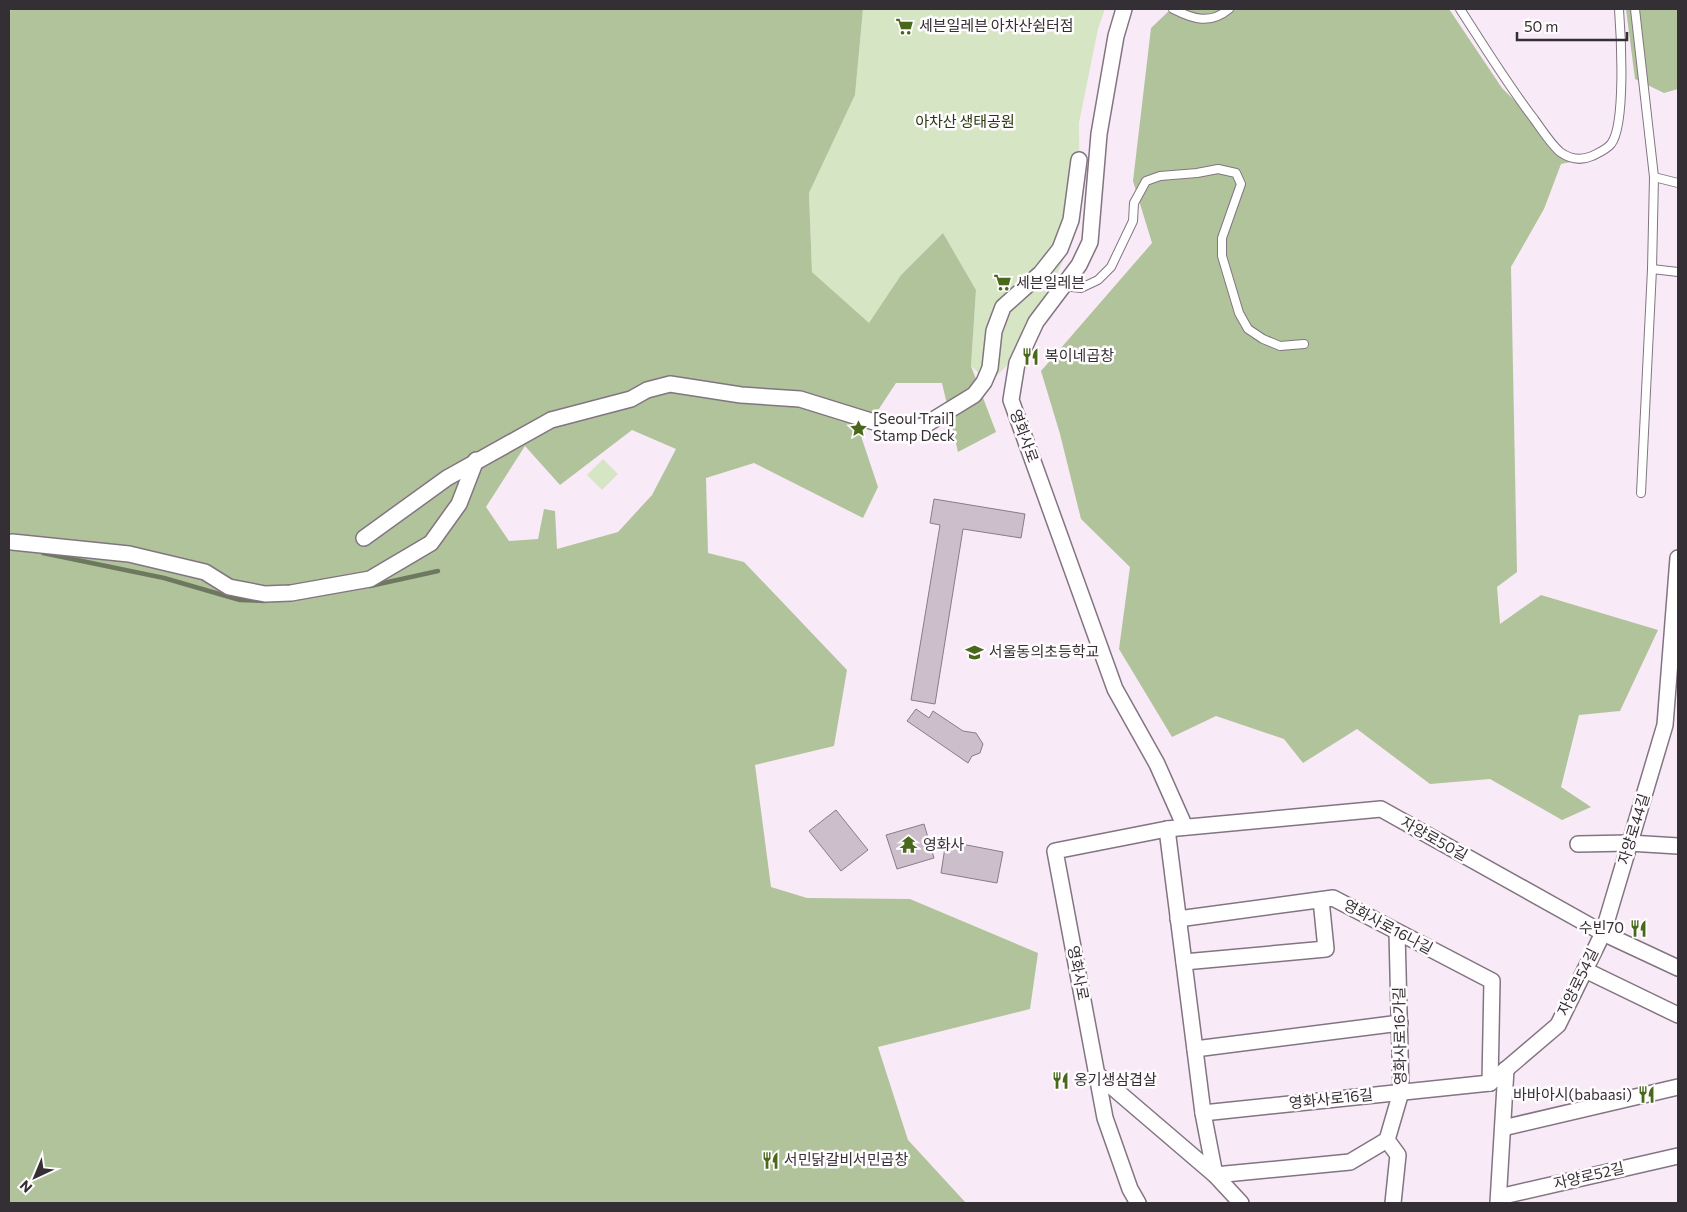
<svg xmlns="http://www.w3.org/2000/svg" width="1687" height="1212" viewBox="0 0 1687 1212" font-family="Commissioner,'Noto Sans KR',sans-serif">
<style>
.green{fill:#d6e6c5}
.forest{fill:#b0c39b;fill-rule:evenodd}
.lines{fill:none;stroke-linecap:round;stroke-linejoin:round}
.stream{stroke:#6d785f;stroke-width:4.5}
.building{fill:#ccbfcb;stroke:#897c88}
.lane-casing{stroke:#827581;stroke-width:10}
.street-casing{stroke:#827581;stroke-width:18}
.lane{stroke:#fff;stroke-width:8}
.street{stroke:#fff;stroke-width:15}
.labels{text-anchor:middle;stroke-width:5;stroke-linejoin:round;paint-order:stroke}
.poi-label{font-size:15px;fill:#342f34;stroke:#fffcfe;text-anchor:start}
.park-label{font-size:15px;fill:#283a0d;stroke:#fffcfe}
.street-label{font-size:15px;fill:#342f34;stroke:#fffcfe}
</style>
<rect width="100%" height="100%" fill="#f9eaf8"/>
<!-- green -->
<g class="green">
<path d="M 863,9 L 1105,9 L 1098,29 L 1079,123 L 1080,221 L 1052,286 L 1015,357 L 990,383 L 971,366 L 976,290 L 943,233 L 901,275 L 869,324 L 812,272 L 809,193 L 855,95 Z"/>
<path d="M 603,459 L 618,474 L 602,490 L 587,475 Z"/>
</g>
<!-- forest -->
<g class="forest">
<path d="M 11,9 L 863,9 L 855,95 L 809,193 L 812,272 L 869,323 L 901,275 L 943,233 L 976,290 L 971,366 L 996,432 L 958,452 L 942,383 L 896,383 L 861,436 L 878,487 L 863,518 L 754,463 L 706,478 L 708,553 L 744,562 L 847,670 L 834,746 L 755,765 L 771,887 L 807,898 L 910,899 L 1038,953 L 1030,1009 L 878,1047 L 908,1140 L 966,1203 L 9,1203 L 9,14 ZM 632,430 L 676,449 L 652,495 L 618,532 L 557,549 L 555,511 L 544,509 L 538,539 L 509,541 L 486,507 L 525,446 L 560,485 Z"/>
<path d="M 1171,9 L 1449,9 L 1502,88 L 1575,161 L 1561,164 L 1544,209 L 1511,267 L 1517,572 L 1497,587 L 1500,624 L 1541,595 L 1658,630 L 1620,711 L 1579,715 L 1561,787 L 1591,807 L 1562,820 L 1490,779 L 1430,784 L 1357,729 L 1303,763 L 1284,739 L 1216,716 L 1172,737 L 1119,649 L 1130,567 L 1081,519 L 1060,434 L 1041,371 L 1152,243 L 1133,181 L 1151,28 Z"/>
<path d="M 1626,9 L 1678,9 L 1678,89 L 1664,93 L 1635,79 Z"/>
</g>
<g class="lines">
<!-- stream -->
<g class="stream">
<path d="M 43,553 L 164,578 L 240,600 L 266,601"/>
<path d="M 370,586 L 438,571"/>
</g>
</g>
<!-- building -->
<g class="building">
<path d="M 934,499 L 1025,514 L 1021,538 L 963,529 L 935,704 L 911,700 L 940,525 L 930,523 Z"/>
<path d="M 916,709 L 929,718 L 933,711 L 963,731 L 976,733 L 983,744 L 980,753 L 972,756 L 968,763 L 907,721 Z"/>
<path d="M 836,810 L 868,850 L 841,871 L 809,831 Z"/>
<path d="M 924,824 L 934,858 L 897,869 L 886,835 Z"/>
<path d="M 946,841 L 1003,852 L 997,883 L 941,873 Z"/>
</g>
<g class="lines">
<defs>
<g id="lane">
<path d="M 1173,9 C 1193,19 1210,25 1229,9"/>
<path d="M 1460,9 C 1484,46 1507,84 1534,119 C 1542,130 1550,143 1560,152 C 1570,159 1581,161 1592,156 C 1598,153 1606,150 1611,144 C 1626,125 1621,35 1619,9"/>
<path d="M 1635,9 L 1654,177 L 1652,269 L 1641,493"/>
<path d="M 1654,177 L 1678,183"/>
<path d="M 1652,269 L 1678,272"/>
<path d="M 1063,286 L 1081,288 L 1098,280 L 1111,267 L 1133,221 L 1134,203 L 1146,181 L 1160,176 L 1197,173 L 1218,169 L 1236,173 L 1241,184 L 1222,238 L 1222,256 L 1239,313 L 1248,329 L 1263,339 L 1280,346 L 1304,344"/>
</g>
<g id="street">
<path d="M 1124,9 L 1116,36 L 1099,134 L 1090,242 L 1079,265 L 1036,322 L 1017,363 L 1011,400 L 1115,689 L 1157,764 L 1185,827"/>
<path d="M 364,538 L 447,478 L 551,420 L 631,399 L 647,390 L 670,384 L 741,395 L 800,399 L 903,431 L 925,425 L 974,395 L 984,382 L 990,368 L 994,331 L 1003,307 L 1041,273 L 1060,249 L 1071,220 L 1079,160"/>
<path d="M 12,542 L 129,554 L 205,572 L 229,587 L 265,594 L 291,593 L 370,579 L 431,543 L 459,504 L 476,460"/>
<path d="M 1167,829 L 1203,1113 L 1215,1175 L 1350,1162 L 1387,1140 L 1401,1092 L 1397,932"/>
<path d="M 1578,844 L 1629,843 L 1678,846"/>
<path d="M 1178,919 L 1333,898 L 1492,981 L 1490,1083"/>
<path d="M 1184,962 L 1326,949 L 1321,900"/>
<path d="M 1585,970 L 1678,1015"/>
<path d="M 1195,1049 L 1400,1023"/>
<path d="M 1097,1074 L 1215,1175 L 1241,1203"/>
<path d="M 1490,1083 L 1558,1025 L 1603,933 L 1665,725 L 1678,558"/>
<path d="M 1203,1113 L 1490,1083"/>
<path d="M 1503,1128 L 1678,1087"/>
<path d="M 1387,1140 L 1398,1155 L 1393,1203"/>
<path d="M 1499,1197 L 1678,1156"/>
<path d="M 1138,1203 L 1130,1189 L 1105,1118 L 1055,851 L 1167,829 L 1381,809 L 1603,933 L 1678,968"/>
<path d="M 1498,1203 L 1506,1069"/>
</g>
</defs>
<!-- lane casing -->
<use href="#lane" class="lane-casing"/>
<!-- street casing -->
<use href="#street" class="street-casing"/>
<!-- lane -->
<use href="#lane" class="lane"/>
<!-- street -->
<use href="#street" class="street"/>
</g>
<!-- icons -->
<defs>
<symbol id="supermarket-bare" viewBox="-9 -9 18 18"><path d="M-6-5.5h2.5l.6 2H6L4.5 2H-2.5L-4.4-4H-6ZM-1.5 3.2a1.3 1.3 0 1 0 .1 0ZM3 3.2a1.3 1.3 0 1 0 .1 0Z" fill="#4a681c" stroke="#fffcfe" stroke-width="2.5" paint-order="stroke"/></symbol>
<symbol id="restaurant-bare" viewBox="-9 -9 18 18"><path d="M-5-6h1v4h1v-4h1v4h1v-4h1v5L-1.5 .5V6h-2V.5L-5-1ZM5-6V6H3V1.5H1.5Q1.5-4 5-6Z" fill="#4a681c" stroke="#fffcfe" stroke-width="2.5" paint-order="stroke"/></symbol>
<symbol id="sight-bare" viewBox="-9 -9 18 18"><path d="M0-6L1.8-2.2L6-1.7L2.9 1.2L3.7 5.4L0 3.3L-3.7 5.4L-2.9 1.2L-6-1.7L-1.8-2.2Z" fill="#4a681c" stroke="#fffcfe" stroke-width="2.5" paint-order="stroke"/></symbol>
<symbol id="school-bare" viewBox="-9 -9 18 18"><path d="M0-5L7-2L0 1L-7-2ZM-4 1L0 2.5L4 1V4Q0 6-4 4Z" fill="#4a681c" stroke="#fffcfe" stroke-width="2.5" paint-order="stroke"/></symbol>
<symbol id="temple-bare" viewBox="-9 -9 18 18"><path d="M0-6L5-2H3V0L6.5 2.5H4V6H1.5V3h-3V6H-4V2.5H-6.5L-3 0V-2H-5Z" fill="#4a681c" stroke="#fffcfe" stroke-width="2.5" paint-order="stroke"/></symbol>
</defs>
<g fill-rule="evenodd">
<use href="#supermarket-bare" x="892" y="14" width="25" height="25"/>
<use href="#supermarket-bare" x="990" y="270" width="25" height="25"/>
<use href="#restaurant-bare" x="1018" y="344" width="25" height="25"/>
<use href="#sight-bare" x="846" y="416" width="25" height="25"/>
<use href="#school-bare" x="962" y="640" width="25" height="25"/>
<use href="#temple-bare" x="896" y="832" width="25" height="25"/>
<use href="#restaurant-bare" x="1626" y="916" width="25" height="25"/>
<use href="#restaurant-bare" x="1048" y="1068" width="25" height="25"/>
<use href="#restaurant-bare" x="1634" y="1082" width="25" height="25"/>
<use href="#restaurant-bare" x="758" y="1148" width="25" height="25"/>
</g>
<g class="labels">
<!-- poi labels -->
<g class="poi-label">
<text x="919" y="31">세븐일레븐 아차산쉼터점</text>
<text x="1016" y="288">세븐일레븐</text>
<text x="1045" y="361">복이네곱창</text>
<text x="873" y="424">[Seoul Trail]<tspan x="873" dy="17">Stamp Deck</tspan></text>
<text x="989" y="657">서울동의초등학교</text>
<text x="923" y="850">영화사</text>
<text x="1624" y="933" text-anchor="end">수빈70</text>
<text x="1074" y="1085">옹기생삼겹살</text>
<text x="1632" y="1100" text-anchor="end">바바아시(babaasi)</text>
<text x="784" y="1165">서민닭갈비서민곱창</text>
</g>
<!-- park labels -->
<g class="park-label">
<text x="965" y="127">아차산 생태공원</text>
</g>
<!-- street labels -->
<g class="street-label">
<text transform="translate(1024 436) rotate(70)" y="5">영화사로</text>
<text transform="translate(1634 829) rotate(-73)" y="5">자양로44길</text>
<text transform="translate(1434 839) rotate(29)" y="5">자양로50길</text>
<text transform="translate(1388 927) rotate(28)" y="5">영화사로16나길</text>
<text transform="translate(1078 973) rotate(79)" y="5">영화사로</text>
<text transform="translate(1578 982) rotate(-64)" y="5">자양로54길</text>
<text transform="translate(1400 1036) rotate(-91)" y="5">영화사로16가길</text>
<text transform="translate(1331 1099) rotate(-6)" y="5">영화사로16길</text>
<text transform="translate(1589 1176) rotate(-13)" y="5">자양로52길</text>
</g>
</g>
<!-- border -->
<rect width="1687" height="1212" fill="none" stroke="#342f34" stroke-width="20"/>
<!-- north arrow -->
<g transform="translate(35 1177) rotate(224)" stroke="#fffcfe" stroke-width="4" paint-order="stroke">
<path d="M0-4L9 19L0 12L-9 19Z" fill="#342f34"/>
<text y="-8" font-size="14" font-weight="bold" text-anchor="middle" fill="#342f34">N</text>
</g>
<!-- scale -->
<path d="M1517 32v8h110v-8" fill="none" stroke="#342f34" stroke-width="2.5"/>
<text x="1524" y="32" font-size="15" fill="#342f34" stroke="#fffcfe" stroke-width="4" paint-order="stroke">50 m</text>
</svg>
